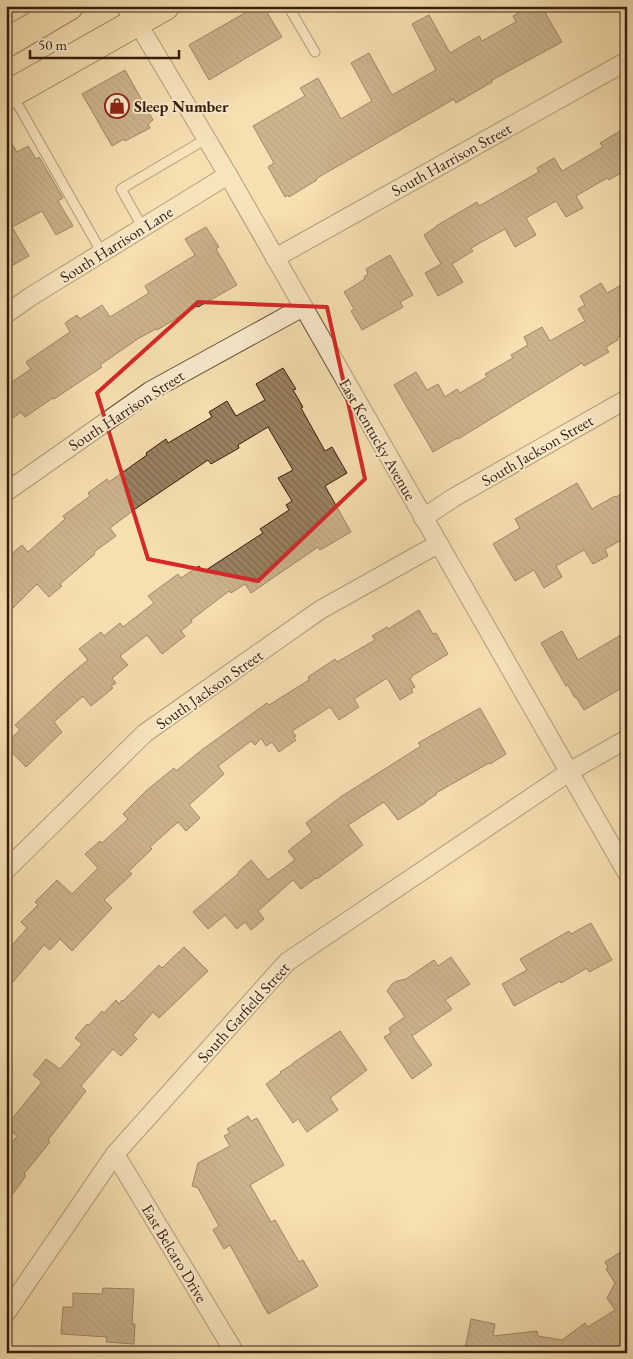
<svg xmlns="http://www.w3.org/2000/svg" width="633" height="1359" viewBox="0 0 633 1359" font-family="'EB Garamond',serif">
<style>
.building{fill:url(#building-back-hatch);stroke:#371e0b}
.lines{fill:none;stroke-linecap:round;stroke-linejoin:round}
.lane-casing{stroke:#664e34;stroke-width:11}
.street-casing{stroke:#664e34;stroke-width:20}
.secondary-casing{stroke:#371e0b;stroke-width:26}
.primary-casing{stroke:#371e0b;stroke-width:30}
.lane{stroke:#f8eacc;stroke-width:9}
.street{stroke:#f8eacc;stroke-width:18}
.secondary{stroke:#f8eacc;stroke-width:24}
.primary{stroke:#f5dfb1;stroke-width:28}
.marked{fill:none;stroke:#d62828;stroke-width:4;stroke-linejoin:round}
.labels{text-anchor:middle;stroke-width:4;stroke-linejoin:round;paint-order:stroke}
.poi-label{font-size:16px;font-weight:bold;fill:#371e0b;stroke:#f8eacc;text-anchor:start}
.street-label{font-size:16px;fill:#371e0b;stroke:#f8eacc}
</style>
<defs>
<pattern id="building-back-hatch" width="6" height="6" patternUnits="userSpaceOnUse" patternTransform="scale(1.25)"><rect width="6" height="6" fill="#9a8261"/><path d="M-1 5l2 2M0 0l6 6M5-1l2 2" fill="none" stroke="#7e6a4e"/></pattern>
</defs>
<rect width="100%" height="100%" fill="#f5dfb1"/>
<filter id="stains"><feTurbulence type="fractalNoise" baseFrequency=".004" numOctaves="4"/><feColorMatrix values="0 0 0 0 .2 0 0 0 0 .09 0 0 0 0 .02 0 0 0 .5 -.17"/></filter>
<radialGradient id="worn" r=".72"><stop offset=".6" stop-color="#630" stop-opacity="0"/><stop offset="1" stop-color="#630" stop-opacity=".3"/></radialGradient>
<!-- building -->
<g class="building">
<path d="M 257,6 L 263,6 L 282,37 L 209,80 L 189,45 Z"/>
<path d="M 529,7 L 532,12 L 542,7 L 562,42 L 492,80 L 492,82 L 456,103 L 454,99 L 319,177 L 316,179 L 317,180 L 289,197 L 288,195 L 285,197 L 268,167 L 274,163 L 253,126 L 305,96 L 300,88 L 318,78 L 341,119 L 372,101 L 351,63 L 369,53 L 392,95 L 436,70 L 412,24 L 429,15 L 450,53 L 479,36 L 482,41 L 516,22 L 513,16 Z"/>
<path d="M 125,70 L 153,120 L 148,124 L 150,128 L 125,141 L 124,139 L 112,146 L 82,94 Z"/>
<path d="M 627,127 L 627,169 L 609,180 L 607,178 L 576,196 L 583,208 L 566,217 L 556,201 L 526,218 L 536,235 L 515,247 L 505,229 L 471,248 L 473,251 L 452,264 L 463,282 L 438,296 L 425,273 L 441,264 L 424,235 L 436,227 L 436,226 L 477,202 L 479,206 L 539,172 L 537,168 L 554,158 L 562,171 L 603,147 L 600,143 Z"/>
<path d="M 6,134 L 17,152 L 28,146 L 36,159 L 39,157 L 63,198 L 58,201 L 73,226 L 56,235 L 42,211 L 12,227 L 29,256 L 6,269 Z"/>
<path d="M 206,227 L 219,247 L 216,249 L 237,285 L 198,307 L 197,306 L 157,330 L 156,329 L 139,338 L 100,365 L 102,367 L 54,399 L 53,398 L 25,417 L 21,412 L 6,423 L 6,386 L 31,369 L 26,362 L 70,332 L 65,323 L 77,315 L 80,319 L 102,305 L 110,317 L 149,293 L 145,286 L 195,255 L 185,239 Z"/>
<path d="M 390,255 L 413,295 L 400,302 L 403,307 L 362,330 L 351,311 L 354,309 L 344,292 L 365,279 L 364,277 L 368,274 L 366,269 Z"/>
<path d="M 627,282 L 627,332 L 617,338 L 618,340 L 606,347 L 609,352 L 584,366 L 582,363 L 458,439 L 457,438 L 433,452 L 394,385 L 416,372 L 427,390 L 438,384 L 445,397 L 457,389 L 460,393 L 487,377 L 485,374 L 513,358 L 511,355 L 528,345 L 524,337 L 542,327 L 550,341 L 585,321 L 578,309 L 585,305 L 580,296 L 601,283 L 607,293 Z"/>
<path d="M 283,368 L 296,389 L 293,390 L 303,407 L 301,408 L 325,451 L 332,447 L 347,473 L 325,486 L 351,532 L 320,550 L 318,547 L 251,593 L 245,584 L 231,593 L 229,591 L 191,620 L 192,622 L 181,631 L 185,636 L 162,654 L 147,635 L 120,656 L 128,665 L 112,678 L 116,683 L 111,686 L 113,688 L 91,706 L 83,696 L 54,722 L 62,732 L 26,767 L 6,746 L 6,743 L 20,730 L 15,725 L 67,677 L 88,660 L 79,649 L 101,632 L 104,636 L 120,623 L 123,627 L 154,603 L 148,596 L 178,574 L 181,578 L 199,566 L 203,572 L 263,533 L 260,529 L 289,510 L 286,505 L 292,501 L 278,478 L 293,470 L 268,427 L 238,445 L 239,448 L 211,464 L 208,460 L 138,507 L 110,528 L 116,536 L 94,552 L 95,554 L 60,584 L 62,586 L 49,597 L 37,584 L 6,615 L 6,559 L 22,545 L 28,552 L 65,519 L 63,516 L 90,496 L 88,493 L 107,479 L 109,482 L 147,455 L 146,453 L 166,439 L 168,443 L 212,417 L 209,412 L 227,401 L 236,416 L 265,400 L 256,384 Z"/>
<path d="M 577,483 L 592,509 L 615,496 L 616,497 L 627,491 L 627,537 L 605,549 L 608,556 L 593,564 L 584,550 L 556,566 L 562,577 L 544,588 L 534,570 L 515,581 L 493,544 L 520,528 L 515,519 Z"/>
<path d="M 419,610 L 433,634 L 436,633 L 448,654 L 412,676 L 412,677 L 410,679 L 415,687 L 411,689 L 413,692 L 400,700 L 387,678 L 354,699 L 359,707 L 339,720 L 330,707 L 292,731 L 296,736 L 294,738 L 296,740 L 279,752 L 272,742 L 266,746 L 261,738 L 255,745 L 251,741 L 218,766 L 224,774 L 189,805 L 200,818 L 186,831 L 178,822 L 150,847 L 152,849 L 129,871 L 132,874 L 104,900 L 112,908 L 72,951 L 60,939 L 50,950 L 44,945 L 6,990 L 6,952 L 27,928 L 21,922 L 38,905 L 35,902 L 57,880 L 72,894 L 98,868 L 85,854 L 100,841 L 102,843 L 128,819 L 123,814 L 146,791 L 174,768 L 176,771 L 203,749 L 267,703 L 269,705 L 309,680 L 308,677 L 335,659 L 337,662 L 375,640 L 372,636 L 387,627 L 388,629 Z"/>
<path d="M 562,631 L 578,660 L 621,635 L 627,645 L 627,685 L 584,710 L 576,697 L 575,698 L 568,685 L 566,686 L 541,643 Z"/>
<path d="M 480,708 L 506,754 L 490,764 L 489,763 L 436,793 L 437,794 L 425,802 L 425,803 L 398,820 L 384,802 L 348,825 L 363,845 L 317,879 L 316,878 L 301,889 L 293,880 L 258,911 L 264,919 L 251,930 L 245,922 L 237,929 L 225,915 L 208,929 L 193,912 L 239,873 L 238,872 L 251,860 L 268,880 L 295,860 L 288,851 L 312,832 L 306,823 L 342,796 L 421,746 L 418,743 Z"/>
<path d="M 591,923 L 612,960 L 589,972 L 587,968 L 561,983 L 560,981 L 514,1006 L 502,984 L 527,970 L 520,959 L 569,931 L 571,934 Z"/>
<path d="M 184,947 L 208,971 L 159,1018 L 153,1012 L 133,1035 L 137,1039 L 121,1056 L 113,1049 L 81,1086 L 86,1091 L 48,1140 L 50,1142 L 24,1174 L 26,1176 L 6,1203 L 6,1150 L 17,1136 L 6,1127 L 6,1126 L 42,1082 L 33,1075 L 46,1059 L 60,1069 L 82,1044 L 75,1038 L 87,1024 L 89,1025 L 102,1011 L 104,1013 L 116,1000 L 119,1004 L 122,1000 L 123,1001 L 159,965 L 162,968 Z"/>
<path d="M 451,957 L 470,984 L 445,1000 L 452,1009 L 412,1036 L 432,1065 L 412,1079 L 384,1037 L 391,1033 L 389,1028 L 405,1017 L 387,991 L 392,984 L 397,981 L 406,979 L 434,960 L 438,966 Z"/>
<path d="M 340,1031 L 367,1070 L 330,1098 L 338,1110 L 307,1132 L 298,1119 L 293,1123 L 266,1084 L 281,1073 L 280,1072 L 293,1064 L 293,1063 Z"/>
<path d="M 248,1116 L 251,1121 L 257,1118 L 284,1165 L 250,1185 L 271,1222 L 275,1220 L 299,1262 L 303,1260 L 318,1286 L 268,1314 L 230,1245 L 224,1249 L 213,1230 L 219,1226 L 198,1188 L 192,1186 L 198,1163 L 230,1146 L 224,1136 L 230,1133 L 227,1129 Z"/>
<path d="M 627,1248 L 627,1339 L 606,1353 L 464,1353 L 471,1319 L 495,1324 L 493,1336 L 537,1331 L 538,1336 L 562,1340 L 585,1323 L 588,1327 L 615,1310 L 607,1298 L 615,1283 L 606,1269 L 608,1267 L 605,1262 Z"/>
<path d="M 103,1288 L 134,1289 L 132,1324 L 135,1324 L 134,1344 L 106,1342 L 107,1337 L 61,1334 L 63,1307 L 73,1307 L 73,1293 L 102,1294 Z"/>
</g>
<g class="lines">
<defs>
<g id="lane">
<path d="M 288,6 L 315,52"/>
<path d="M 13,96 L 102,253"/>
<path d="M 143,228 L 121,189 L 206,139"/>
</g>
<g id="street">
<path d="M 137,22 L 228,175 L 627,873"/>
<path d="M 275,258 L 627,61"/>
<path d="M 6,314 L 30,297 L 228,175"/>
<path d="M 6,492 L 150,391 L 303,307"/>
<path d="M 423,518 L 453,498 L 627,399"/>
<path d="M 6,870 L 145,733 L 320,610 L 438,544"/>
<path d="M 115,1154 L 235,1353"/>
<path d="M 6,1313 L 115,1154 L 287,962 L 569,772 L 627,739"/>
</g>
<path id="secondary" d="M 129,6 L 137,22"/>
<g id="primary">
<path d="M 6,43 L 69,6"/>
<path d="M 6,96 L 165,6"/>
</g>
</defs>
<!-- lane casing -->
<use href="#lane" class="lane-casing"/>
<!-- street casing -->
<use href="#street" class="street-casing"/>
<!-- secondary casing -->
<use href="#secondary" class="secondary-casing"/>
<!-- primary casing -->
<use href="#primary" class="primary-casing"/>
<!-- lane -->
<use href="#lane" class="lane"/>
<!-- street -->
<use href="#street" class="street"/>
<!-- secondary -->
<use href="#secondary" class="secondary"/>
<!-- primary -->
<use href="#primary" class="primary"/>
</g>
<!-- marked area -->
<path d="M0 0H633V1359H0ZM 198,302 L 327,307 L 365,479 L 258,581 L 148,559 L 97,393 Z" fill="#f5dfb1" fill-opacity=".55" fill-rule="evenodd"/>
<path class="marked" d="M 198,302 L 327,307 L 365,479 L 258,581 L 148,559 L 97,393 Z"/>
<!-- icons -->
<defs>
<symbol id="shop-ring" viewBox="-11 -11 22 22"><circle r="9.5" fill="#f8eacc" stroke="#8f2418" stroke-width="1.5"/><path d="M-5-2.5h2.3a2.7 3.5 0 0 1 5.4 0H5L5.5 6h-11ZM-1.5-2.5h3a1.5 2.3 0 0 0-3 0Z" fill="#8f2418"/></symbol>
</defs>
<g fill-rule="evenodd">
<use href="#shop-ring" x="103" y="92" width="28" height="28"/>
</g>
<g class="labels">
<!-- poi labels -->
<g class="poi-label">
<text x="134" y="112">Sleep Number</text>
</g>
<!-- street labels -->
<g class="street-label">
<text transform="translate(451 159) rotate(-29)" y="6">South Harrison Street</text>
<text transform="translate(116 244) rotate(-32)" y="6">South Harrison Lane</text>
<text transform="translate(126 410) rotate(-33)" y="6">South Harrison Street</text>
<text transform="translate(378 439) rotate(60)" y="6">East Kentucky Avenue</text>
<text transform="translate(537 450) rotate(-30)" y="6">South Jackson Street</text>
<text transform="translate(209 689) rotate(-35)" y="6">South Jackson Street</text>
<text transform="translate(243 1012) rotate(-48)" y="6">South Garfield Street</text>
<text transform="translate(175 1253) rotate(59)" y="6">East Belcaro Drive</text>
</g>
</g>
<!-- margin -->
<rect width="633" height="1359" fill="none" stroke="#f5dfb1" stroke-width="25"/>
<rect x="8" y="8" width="618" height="1344" fill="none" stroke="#371e0b" stroke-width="2.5"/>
<rect x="12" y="12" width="608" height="1334" fill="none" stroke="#371e0b"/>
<!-- scale -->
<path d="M30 50v8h149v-8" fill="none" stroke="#371e0b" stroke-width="2.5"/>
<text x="38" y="50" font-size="15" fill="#371e0b" stroke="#f8eacc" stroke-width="4" paint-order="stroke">50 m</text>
<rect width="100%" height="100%" filter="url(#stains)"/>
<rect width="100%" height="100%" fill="url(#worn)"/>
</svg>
